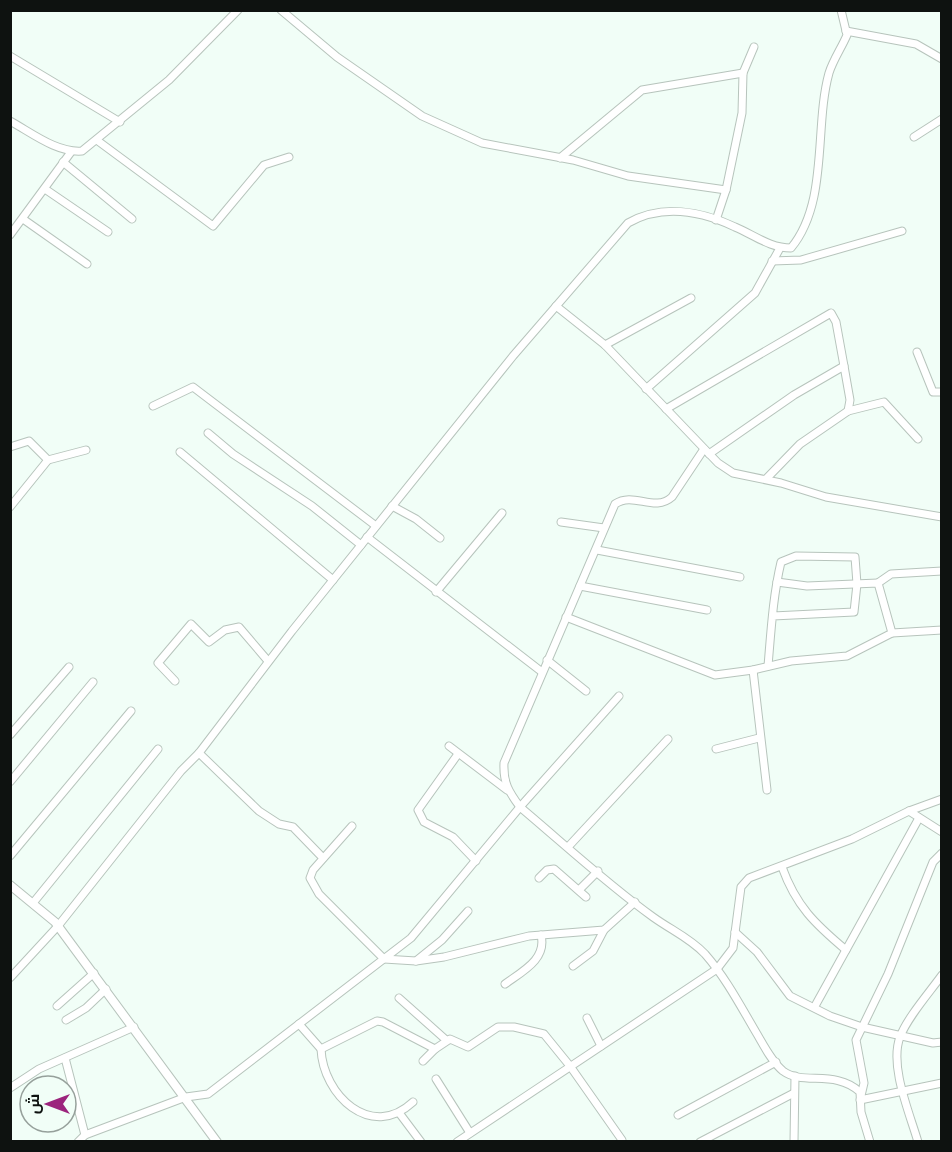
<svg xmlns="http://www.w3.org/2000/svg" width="952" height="1152" viewBox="0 0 952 1152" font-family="'Exo 2',Cairo,sans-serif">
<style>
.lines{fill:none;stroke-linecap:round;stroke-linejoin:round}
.minor-casing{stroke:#b7c4bc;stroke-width:9}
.tertiary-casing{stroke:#b7c4bc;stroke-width:10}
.minor{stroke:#fff;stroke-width:7}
.tertiary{stroke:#fff;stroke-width:8}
</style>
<rect width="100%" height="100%" fill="#f1fef7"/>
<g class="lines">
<defs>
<g id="minor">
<path d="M 281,10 L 337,57 L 422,116 L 482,143 L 573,160 L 628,176 L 726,190"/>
<path d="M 846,31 L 916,44 L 942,59"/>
<path d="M 10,56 L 120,122"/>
<path d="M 10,121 C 32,133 57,153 82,151 L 169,80 L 238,10"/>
<path d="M 914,137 L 942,119"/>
<path d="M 98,141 L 213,226 L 264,165 L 289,157"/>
<path d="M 560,158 L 642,90 L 743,73"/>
<path d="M 63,162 L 132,219"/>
<path d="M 45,189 L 108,232"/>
<path d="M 23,219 L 87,264"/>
<path d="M 716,220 L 726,190 L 742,113 L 743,73 L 754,47"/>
<path d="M 10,235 L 71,152"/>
<path d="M 772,261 L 801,260 L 902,231"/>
<path d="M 556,306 L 605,345 L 718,463 L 733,473 L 781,483 L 826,497 L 942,517"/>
<path d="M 605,345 L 691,298"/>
<path d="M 917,352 L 933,392 L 942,392"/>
<path d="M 646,389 L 755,293 L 780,248"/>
<path d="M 153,406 L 193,387 L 376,526"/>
<path d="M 666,409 L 831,313 L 836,322 L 844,366"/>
<path d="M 208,433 L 233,454 L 312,506 L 361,545"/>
<path d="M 10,447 L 29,441 L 48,460"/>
<path d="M 704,449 L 672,497 C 654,513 634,491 615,504 L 504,763 C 503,783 509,792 520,807 C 564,844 607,884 653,917 C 671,930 690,938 705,954 C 726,978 741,1007 757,1034 C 764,1046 772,1062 783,1071 C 803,1086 835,1069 860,1092 L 861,1112 L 870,1142"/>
<path d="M 180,452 L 333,580"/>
<path d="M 709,454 L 794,395 L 844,366 L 850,400 L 848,411"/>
<path d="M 766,479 L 800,444 L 848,411 L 884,402 L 918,439"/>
<path d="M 392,506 L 416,519 L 440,538"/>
<path d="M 10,507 L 48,460 L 86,450"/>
<path d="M 561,522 L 604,528"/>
<path d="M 367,537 L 542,672"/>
<path d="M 597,550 L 740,577"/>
<path d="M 878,583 L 891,574 L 942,571"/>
<path d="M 580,586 L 707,610"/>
<path d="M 436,592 L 502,513"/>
<path d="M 566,617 L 715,675 L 753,670 L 791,661 L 847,656 L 892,633 L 878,583 L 807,586 L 777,582"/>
<path d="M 892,633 L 942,630"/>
<path d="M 547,660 L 586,691"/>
<path d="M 768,666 C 771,631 773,596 781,562 L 796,556 L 855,557 L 857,584 L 854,612 L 773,616"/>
<path d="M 753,670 L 767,790"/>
<path d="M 175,681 L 158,663 L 191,624 L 209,642 L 225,630 L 239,627 L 268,661"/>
<path d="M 10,735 L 69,667"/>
<path d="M 449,746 L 507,790"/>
<path d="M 716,749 L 759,738"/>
<path d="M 199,753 L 259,811 L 279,824 L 293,827 L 323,858"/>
<path d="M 458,754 L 418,810 L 424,822 L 453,837 L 476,861"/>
<path d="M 10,782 L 93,682"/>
<path d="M 909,811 L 942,832"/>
<path d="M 352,826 L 313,870 L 310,878 L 319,894 L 384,959 L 416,961 L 444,957 L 529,936 L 604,930 L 635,902"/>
<path d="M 568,847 L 668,739"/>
<path d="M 942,853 L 933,862 L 888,974 L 856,1040 L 864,1083 L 860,1100 L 942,1083"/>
<path d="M 10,856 L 131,711"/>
<path d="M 782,867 C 796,906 815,924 846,950"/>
<path d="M 539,878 L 547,870 L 554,869 L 586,897"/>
<path d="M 579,890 L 598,871"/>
<path d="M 33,903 L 158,749"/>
<path d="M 735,932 L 757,952 L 790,996 L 830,1016 L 862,1027 L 933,1043 L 942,1042"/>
<path d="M 416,961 L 442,940 L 468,911"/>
<path d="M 573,966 L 593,951 L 604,930"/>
<path d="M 10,978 L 58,926 L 181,771 L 199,753 L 292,631 L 513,356 L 628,223 C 662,204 701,211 735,227 C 754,235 770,248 791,248 C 829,202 814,127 829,73 C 833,60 842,47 847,35 L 841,10"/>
<path d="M 505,984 C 523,971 547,959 541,935"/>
<path d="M 399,998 L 445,1039"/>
<path d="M 57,1006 L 94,973"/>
<path d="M 815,1006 L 919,818"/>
<path d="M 587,1018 L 601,1046"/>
<path d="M 66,1020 L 86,1008 L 106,989"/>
<path d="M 299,1024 L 321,1049 L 377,1021 L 383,1022 L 435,1049 L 450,1039 L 468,1047 L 498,1027 L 514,1027 L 544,1034 L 570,1066 L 622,1140"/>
<path d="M 321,1049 C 323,1095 371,1141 413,1102"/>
<path d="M 65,1058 L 85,1135 L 186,1097 L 208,1094 L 411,938 L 520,807 L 619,696"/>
<path d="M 423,1061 L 435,1049"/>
<path d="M 436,1079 L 470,1133"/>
<path d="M 10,1088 L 39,1069 L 134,1027"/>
<path d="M 400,1114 L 421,1142"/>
<path d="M 678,1115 L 776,1062"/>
<path d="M 78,1142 L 85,1135"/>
<path d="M 457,1142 L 717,969 L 733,948 L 741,887 L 749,878 L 852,839 L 909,811 L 942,799"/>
<path d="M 700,1142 L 794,1093"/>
<path d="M 794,1142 L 795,1076"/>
<path d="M 918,1142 C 910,1114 889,1066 900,1037 C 907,1018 929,993 942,975"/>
</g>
<path id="tertiary" d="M 10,885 L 55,922 L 217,1142"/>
</defs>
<!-- minor casing -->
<use href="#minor" class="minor-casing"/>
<!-- tertiary casing -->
<use href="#tertiary" class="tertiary-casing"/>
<!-- minor -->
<use href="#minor" class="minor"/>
<!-- tertiary -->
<use href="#tertiary" class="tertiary"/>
</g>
<!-- border -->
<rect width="952" height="1152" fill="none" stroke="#0e1210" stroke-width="24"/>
<!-- north arrow -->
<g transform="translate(48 1104) rotate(270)"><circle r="28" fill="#f1fef7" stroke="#96a09b" stroke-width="1.5"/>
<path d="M0-4.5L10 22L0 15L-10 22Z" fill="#9c247d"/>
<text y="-9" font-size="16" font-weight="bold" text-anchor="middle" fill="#0e1210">ش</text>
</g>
</svg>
